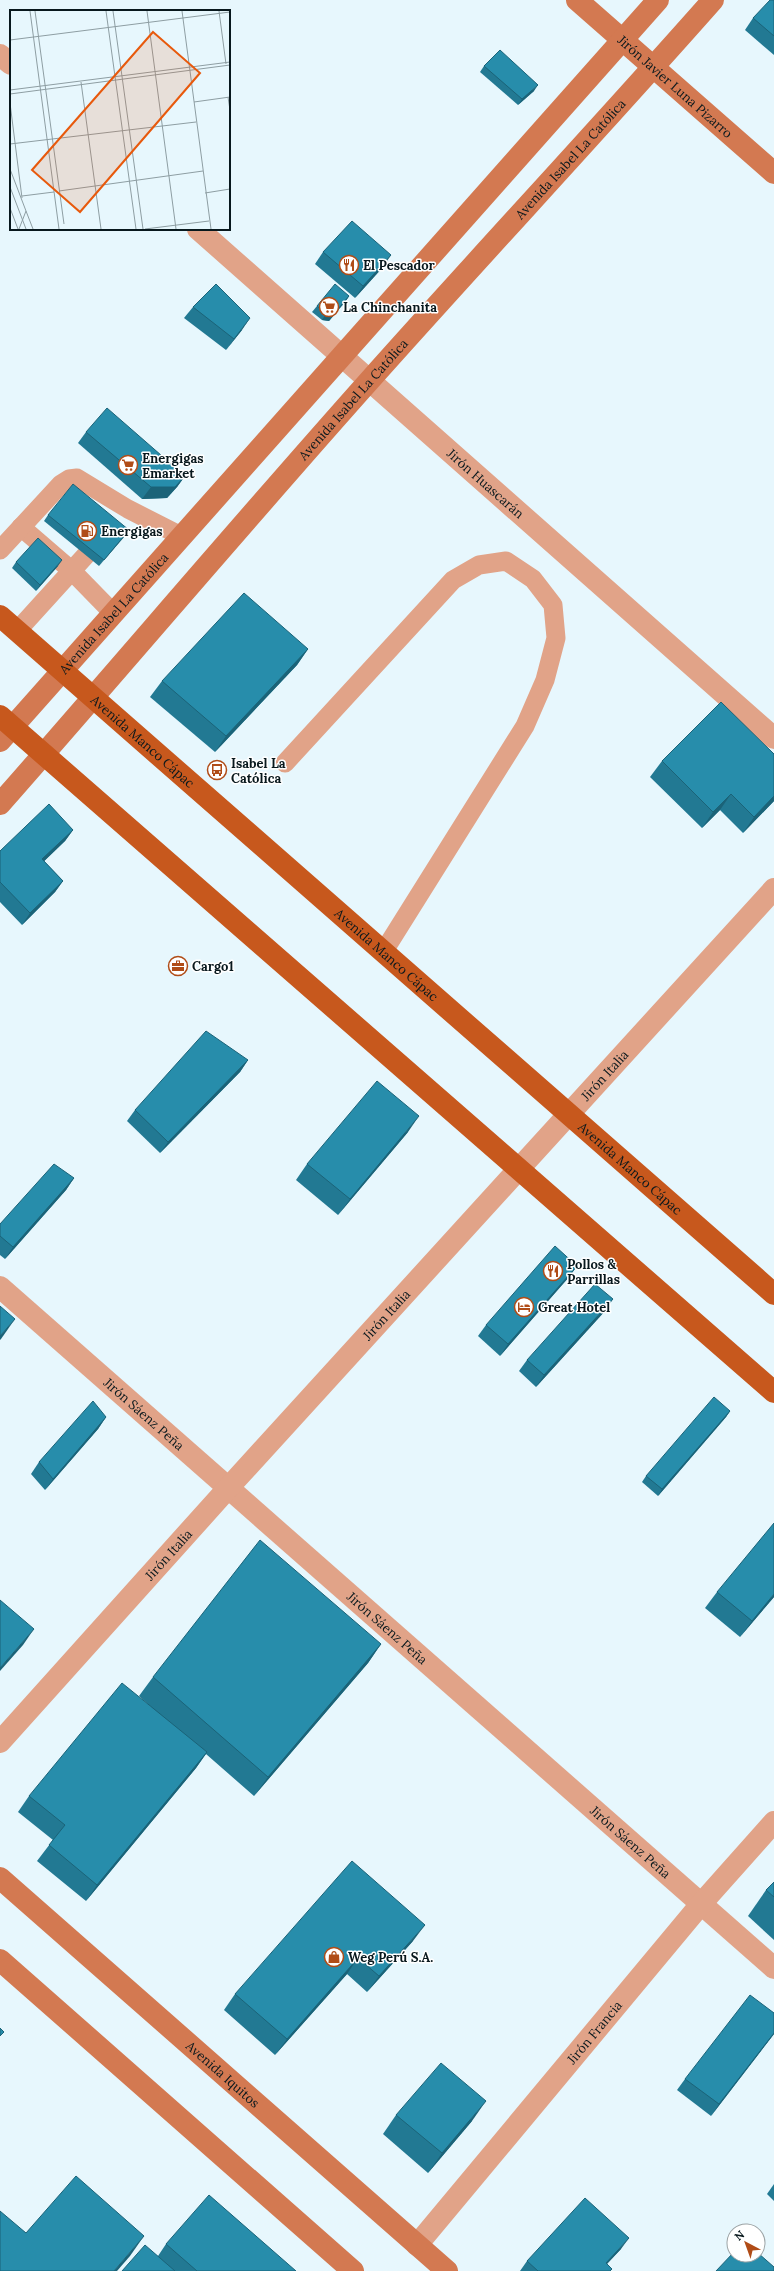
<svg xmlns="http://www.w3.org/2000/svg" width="774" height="2271" viewBox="0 0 774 2271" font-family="Lora,serif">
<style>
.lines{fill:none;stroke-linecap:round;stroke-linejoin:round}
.lane{stroke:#e1a388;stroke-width:19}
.street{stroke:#e1a388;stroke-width:22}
.secondary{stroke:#d37951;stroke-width:22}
.primary{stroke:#c7581d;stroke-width:22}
.wall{fill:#227993}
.shaded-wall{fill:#1b6378}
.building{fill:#278dab;stroke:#1b6378}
.labels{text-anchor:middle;stroke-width:3;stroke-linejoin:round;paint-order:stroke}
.street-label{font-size:13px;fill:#08181d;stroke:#fff}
.poi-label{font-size:13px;font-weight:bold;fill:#08181d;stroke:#fff;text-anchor:start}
.inset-road{fill:none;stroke:#8e9ea3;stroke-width:1}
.view{fill:#e8590c;fill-opacity:0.15;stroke:#e8590c;stroke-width:2}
.inset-edge{fill:none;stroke:#08181d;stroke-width:2}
</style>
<rect width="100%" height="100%" fill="#e7f7fd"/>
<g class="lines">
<!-- lane -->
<g class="lane">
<path d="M 21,527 L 72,571 L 113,613"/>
<path d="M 0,550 L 61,484 L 69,479 L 77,478 L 128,509 L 181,536"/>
<path d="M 17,631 L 86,555"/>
<path d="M 285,763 L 453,580 L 479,565 L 506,561 L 533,579 L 553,605 L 556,638 L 545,680 L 525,726 L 384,951"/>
</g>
<!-- street -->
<g class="street">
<path d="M 0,55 L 11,64"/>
<path id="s1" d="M 198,229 L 774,738"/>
<path id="s2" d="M 0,1287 L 774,1968"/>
<path id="s3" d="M 0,1742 L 229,1487 L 774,889"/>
<path id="s4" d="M 417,2245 L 701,1904 L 774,1822"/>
</g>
<!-- secondary -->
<g class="secondary">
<path id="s5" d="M 577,0 L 774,173"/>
<path id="s6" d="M 0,741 L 658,0"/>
<path id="s7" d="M 0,804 C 124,663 245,520 369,381 C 483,253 600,128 713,0"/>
<path id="s8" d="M 0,1878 L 447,2271"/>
<path d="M 0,1960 L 353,2271"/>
</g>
<!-- primary -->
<g class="primary">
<path id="s9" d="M 0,616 L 774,1294"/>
<path d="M 0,716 L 774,1392"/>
</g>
</g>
<!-- wall -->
<g class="wall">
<path d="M 774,0 L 774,55 L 745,30 L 753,18 Z"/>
<path d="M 484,66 L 534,91 L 518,105 L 480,72 Z"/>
<path d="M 323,252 L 383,267 L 355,298 L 315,264 Z"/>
<path d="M 349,296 L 345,302 L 329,321 L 322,320 L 312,312 L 317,306 Z"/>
<path d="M 193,307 L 242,330 L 226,350 L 184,318 Z"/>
<path d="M 86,432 L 185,476 L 177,487 L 167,498 L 142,499 L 78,443 Z"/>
<path d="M 48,515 L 129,530 L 99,566 L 44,521 Z"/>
<path d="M 16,562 L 58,566 L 36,591 L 12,568 Z"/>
<path d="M 308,649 L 297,665 L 215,752 L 150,697 L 162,681 Z"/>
<path d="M 774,754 L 774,801 L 743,833 L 720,810 L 702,828 L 650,777 L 662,761 Z"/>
<path d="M 73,830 L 65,841 L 44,861 L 63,881 L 55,892 L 22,925 L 0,902 L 0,851 Z"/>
<path d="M 248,1060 L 240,1072 L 160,1153 L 127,1121 L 135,1110 Z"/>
<path d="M 408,1132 L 338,1215 L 296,1180 L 307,1164 Z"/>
<path d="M 74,1178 L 66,1190 L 5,1259 L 0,1255 L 0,1224 Z"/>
<path d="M 577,1266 L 569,1277 L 500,1356 L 478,1336 L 486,1325 Z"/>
<path d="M 605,1311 L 536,1387 L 519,1371 L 527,1360 Z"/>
<path d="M 730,1411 L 726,1417 L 658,1496 L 642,1482 L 646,1476 Z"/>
<path d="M 106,1417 L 98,1429 L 45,1490 L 31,1474 L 39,1462 Z"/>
<path d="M 717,1592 L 774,1597 L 740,1637 L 705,1608 Z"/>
<path d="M 381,1644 L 368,1663 L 254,1796 L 206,1754 L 196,1768 L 86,1901 L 37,1861 L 53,1840 L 18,1812 L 29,1796 L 151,1707 L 139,1696 L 153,1677 Z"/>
<path d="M 774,1882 L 774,1940 L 748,1916 L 766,1890 Z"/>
<path d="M 413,1941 L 367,1992 L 347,1974 L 275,2055 L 224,2010 L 235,1994 Z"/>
<path d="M 774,2034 L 711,2116 L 677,2090 L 685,2079 Z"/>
<path d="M 396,2115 L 472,2121 L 428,2173 L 383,2134 Z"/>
<path d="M 774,2184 L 774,2201 L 767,2194 Z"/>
<path d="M 166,2244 L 296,2271 L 122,2271 L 158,2256 Z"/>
<path d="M 621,2249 L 607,2264 L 611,2271 L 520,2271 L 527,2261 Z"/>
</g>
<!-- shaded-wall -->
<g class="shaded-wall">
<path d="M 538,85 L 534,91 L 518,105 L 522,99 Z"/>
<path d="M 391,255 L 383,267 L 355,298 L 363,286 Z"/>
<path d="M 349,296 L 345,302 L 329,321 L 322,320 L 326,314 Z"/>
<path d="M 250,318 L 242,330 L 226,350 L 234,339 Z"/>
<path d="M 185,476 L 177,487 L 167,498 L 142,499 L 151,487 Z"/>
<path d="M 129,530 L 125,536 L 99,566 Z"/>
<path d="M 62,560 L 58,566 L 36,591 L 40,585 Z"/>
<path d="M 308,649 L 297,665 L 215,752 L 226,736 Z"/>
<path d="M 731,794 L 720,810 L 702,828 L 713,812 Z"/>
<path d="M 774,796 L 774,801 L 743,833 L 754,817 Z"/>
<path d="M 73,830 L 65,841 L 34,871 L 42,859 Z"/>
<path d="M 63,881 L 55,892 L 22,925 L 30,913 Z"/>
<path d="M 248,1060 L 240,1072 L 160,1153 L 168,1142 Z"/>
<path d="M 419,1116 L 408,1132 L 338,1215 L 350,1199 Z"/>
<path d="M 74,1178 L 66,1190 L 5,1259 L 13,1247 Z"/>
<path d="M 577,1266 L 569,1277 L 500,1356 L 508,1344 Z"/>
<path d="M 613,1299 L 605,1311 L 536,1387 L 544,1375 Z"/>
<path d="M 15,1319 L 1,1339 L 0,1340 L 0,1336 Z"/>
<path d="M 730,1411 L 726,1417 L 658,1496 L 662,1489 Z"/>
<path d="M 106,1417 L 98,1429 L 45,1490 L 53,1479 Z"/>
<path d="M 774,1594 L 774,1597 L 740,1637 L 752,1621 Z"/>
<path d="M 34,1629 L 23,1645 L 0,1671 L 0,1668 Z"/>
<path d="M 381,1644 L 368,1663 L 254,1796 L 268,1777 Z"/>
<path d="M 207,1752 L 196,1768 L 86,1901 L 97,1885 Z"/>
<path d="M 425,1925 L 413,1941 L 367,1992 L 379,1976 Z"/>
<path d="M 358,1958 L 347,1974 L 275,2055 L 287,2039 Z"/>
<path d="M 774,2033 L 774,2034 L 711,2116 L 719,2104 Z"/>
<path d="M 486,2101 L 472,2121 L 428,2173 L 442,2153 Z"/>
<path d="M 144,2236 L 130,2256 L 117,2271 L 114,2271 Z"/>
<path d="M 629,2238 L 621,2249 L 600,2271 L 606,2263 Z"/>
</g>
<!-- building -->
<g class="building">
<path d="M 770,0 L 774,0 L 774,36 L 753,18 Z"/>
<path d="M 500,50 L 538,85 L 522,99 L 484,66 Z"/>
<path d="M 352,221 L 391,255 L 363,286 L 323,252 Z"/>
<path d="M 216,284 L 250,318 L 234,339 L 193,307 Z"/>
<path d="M 335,284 L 349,296 L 333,315 L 326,314 L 317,306 Z"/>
<path d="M 107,408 L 185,476 L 175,487 L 151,487 L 86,432 Z"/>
<path d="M 73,484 L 129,530 L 104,560 L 48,515 Z"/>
<path d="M 38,538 L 62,560 L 40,585 L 16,562 Z"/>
<path d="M 244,593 L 308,649 L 226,736 L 162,681 Z"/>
<path d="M 721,702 L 774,754 L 774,796 L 754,817 L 731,794 L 713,812 L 662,761 Z"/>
<path d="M 49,804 L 73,830 L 42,859 L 63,881 L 30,913 L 0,882 L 0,851 Z"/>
<path d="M 206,1031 L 248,1060 L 168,1142 L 135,1110 Z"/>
<path d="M 377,1081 L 419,1116 L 350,1199 L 307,1164 Z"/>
<path d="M 54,1164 L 74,1178 L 13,1247 L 0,1236 L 0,1224 Z"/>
<path d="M 555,1246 L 577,1266 L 508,1344 L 486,1325 Z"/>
<path d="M 595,1284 L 613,1299 L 544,1375 L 527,1360 Z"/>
<path d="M 0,1306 L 15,1319 L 0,1336 Z"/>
<path d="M 714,1397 L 730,1411 L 662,1489 L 646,1476 Z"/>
<path d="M 93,1401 L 106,1417 L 53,1479 L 39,1462 Z"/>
<path d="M 774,1523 L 774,1594 L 752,1621 L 717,1592 Z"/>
<path d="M 260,1540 L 381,1644 L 268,1777 L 153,1677 Z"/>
<path d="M 0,1600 L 34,1629 L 0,1668 Z"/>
<path d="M 122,1683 L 207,1752 L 97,1885 L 49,1845 L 65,1825 L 29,1796 Z"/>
<path d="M 352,1861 L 425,1925 L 379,1976 L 358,1958 L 287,2039 L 235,1994 Z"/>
<path d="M 774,1882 L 774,1897 L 766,1890 Z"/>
<path d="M 750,1995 L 774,2013 L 774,2033 L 719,2104 L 685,2079 Z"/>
<path d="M 0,2028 L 4,2032 L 0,2036 Z"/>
<path d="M 441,2063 L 486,2101 L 442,2153 L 396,2115 Z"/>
<path d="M 76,2176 L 144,2236 L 114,2271 L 0,2271 L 0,2211 L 26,2233 Z"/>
<path d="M 209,2195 L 296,2271 L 197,2271 L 166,2244 Z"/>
<path d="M 585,2198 L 629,2238 L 606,2263 L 612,2269 L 610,2271 L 538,2271 L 527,2261 Z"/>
<path d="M 145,2245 L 175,2271 L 122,2271 Z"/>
<path d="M 734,2252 L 734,2255 L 758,2255 L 758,2253 L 774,2267 L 774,2271 L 716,2271 Z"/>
</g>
<!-- icons -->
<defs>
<symbol id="restaurant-ring" viewBox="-11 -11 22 22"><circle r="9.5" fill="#fff" stroke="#b04c17" stroke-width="1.5"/><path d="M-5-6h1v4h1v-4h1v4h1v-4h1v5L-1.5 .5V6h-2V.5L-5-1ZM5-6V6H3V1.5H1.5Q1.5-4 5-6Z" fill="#b04c17"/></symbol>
<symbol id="supermarket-ring" viewBox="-11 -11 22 22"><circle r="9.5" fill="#fff" stroke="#b04c17" stroke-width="1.5"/><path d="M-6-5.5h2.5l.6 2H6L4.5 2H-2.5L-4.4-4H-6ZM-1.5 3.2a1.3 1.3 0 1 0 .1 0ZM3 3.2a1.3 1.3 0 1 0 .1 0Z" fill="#b04c17"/></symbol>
<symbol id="fuel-ring" viewBox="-11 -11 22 22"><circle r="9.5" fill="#fff" stroke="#b04c17" stroke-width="1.5"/><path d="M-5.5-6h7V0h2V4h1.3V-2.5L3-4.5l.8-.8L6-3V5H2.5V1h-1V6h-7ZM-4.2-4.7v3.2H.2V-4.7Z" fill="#b04c17"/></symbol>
<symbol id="bus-ring" viewBox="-11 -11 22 22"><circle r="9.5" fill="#fff" stroke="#b04c17" stroke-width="1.5"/><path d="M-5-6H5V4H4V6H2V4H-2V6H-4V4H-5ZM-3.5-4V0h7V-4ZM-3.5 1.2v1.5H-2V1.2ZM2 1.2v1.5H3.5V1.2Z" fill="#b04c17"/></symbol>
<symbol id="office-ring" viewBox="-11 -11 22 22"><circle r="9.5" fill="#fff" stroke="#b04c17" stroke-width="1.5"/><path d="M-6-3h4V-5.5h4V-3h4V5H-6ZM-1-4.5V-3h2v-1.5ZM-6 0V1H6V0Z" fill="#b04c17"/></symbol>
<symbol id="hotel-ring" viewBox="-11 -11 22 22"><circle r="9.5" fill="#fff" stroke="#b04c17" stroke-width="1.5"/><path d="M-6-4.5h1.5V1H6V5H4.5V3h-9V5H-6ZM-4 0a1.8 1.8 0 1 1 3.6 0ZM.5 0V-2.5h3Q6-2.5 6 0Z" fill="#b04c17"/></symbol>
<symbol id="shop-ring" viewBox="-11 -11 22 22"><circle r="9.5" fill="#fff" stroke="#b04c17" stroke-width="1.5"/><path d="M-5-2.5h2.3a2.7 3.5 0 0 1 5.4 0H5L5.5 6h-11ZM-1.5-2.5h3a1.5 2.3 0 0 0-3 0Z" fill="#b04c17"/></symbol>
</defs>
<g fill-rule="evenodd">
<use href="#restaurant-ring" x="338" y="254" width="22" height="22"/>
<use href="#supermarket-ring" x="318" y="296" width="22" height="22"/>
<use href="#supermarket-ring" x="117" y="454" width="22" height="22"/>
<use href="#fuel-ring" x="76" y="520" width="22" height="22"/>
<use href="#bus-ring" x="206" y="759" width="22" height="22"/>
<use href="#office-ring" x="167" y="955" width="22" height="22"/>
<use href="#restaurant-ring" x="542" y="1260" width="22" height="22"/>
<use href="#hotel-ring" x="513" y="1296" width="22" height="22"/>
<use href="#shop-ring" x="323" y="1946" width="22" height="22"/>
</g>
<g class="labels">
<!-- street labels -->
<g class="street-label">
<text dy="5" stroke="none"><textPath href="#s5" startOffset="131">Jirón Javier Luna Pizarro</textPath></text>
<text dy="5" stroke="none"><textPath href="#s7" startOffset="861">Avenida Isabel La Católica</textPath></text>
<text dy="5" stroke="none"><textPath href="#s7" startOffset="537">Avenida Isabel La Católica</textPath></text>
<text dy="5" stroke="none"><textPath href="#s1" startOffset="384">Jirón Huascarán</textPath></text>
<text dy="5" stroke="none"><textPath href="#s6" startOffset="171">Avenida Isabel La Católica</textPath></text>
<text dy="5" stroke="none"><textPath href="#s9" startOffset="190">Avenida Manco Cápac</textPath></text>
<text dy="5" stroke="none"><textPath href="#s9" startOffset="514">Avenida Manco Cápac</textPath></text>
<text dy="5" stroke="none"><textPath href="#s3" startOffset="900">Jirón Italia</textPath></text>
<text dy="5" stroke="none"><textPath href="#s9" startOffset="838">Avenida Manco Cápac</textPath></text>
<text dy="5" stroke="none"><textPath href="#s3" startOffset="576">Jirón Italia</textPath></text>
<text dy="5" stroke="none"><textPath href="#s2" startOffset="192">Jirón Sáenz Peña</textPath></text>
<text dy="5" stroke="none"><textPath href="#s3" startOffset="252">Jirón Italia</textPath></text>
<text dy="5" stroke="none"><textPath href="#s2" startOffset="516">Jirón Sáenz Peña</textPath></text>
<text dy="5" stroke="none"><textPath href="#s2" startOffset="840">Jirón Sáenz Peña</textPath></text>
<text dy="5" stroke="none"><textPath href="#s4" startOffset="277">Jirón Francia</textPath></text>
<text dy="5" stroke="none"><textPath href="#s8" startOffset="297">Avenida Iquitos</textPath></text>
</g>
<!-- poi labels -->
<g class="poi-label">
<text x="363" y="270">El Pescador</text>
<text x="343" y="312">La Chinchanita</text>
<text x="142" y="463">Energigas<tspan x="142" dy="15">Emarket</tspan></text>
<text x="101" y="536">Energigas</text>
<text x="231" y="768">Isabel La<tspan x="231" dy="15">Católica</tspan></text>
<text x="192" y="971">Cargo1</text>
<text x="567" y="1269">Pollos &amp;<tspan x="567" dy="15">Parrillas</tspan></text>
<text x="538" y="1312">Great Hotel</text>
<text x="348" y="1962">Weg Perú S.A.</text>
</g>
</g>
<!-- overview -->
<g transform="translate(10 10)">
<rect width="220" height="220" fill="#e7f7fd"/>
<path class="inset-road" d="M 20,1 L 49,219M 25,1 L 54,214M 96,1 L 126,219M 103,1 L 133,219M 137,1 L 166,219M 172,1 L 201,219M 209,1 L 216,54M 0,30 L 220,2M 71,72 L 91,219M 0,80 L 220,52M 0,84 L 220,55M 218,87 L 220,100M 184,92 L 220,87M 0,93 L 12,188M 0,134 L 186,112M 0,159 L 16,201 L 9,219M 0,177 L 16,219M 49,181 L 193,161M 195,183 L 220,179M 12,186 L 44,182M 0,198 L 8,219M 16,201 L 23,219M 135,219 L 199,211"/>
<path class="view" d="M 143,22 L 190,63 L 70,202 L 22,160 Z"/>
<rect width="220" height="220" class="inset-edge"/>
</g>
<!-- north arrow -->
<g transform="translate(746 2243) rotate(319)"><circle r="19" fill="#ffffff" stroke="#9ca3a5"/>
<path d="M0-3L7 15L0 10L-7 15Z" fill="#b04c17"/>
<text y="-6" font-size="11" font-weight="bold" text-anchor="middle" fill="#08181d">N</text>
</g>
</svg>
